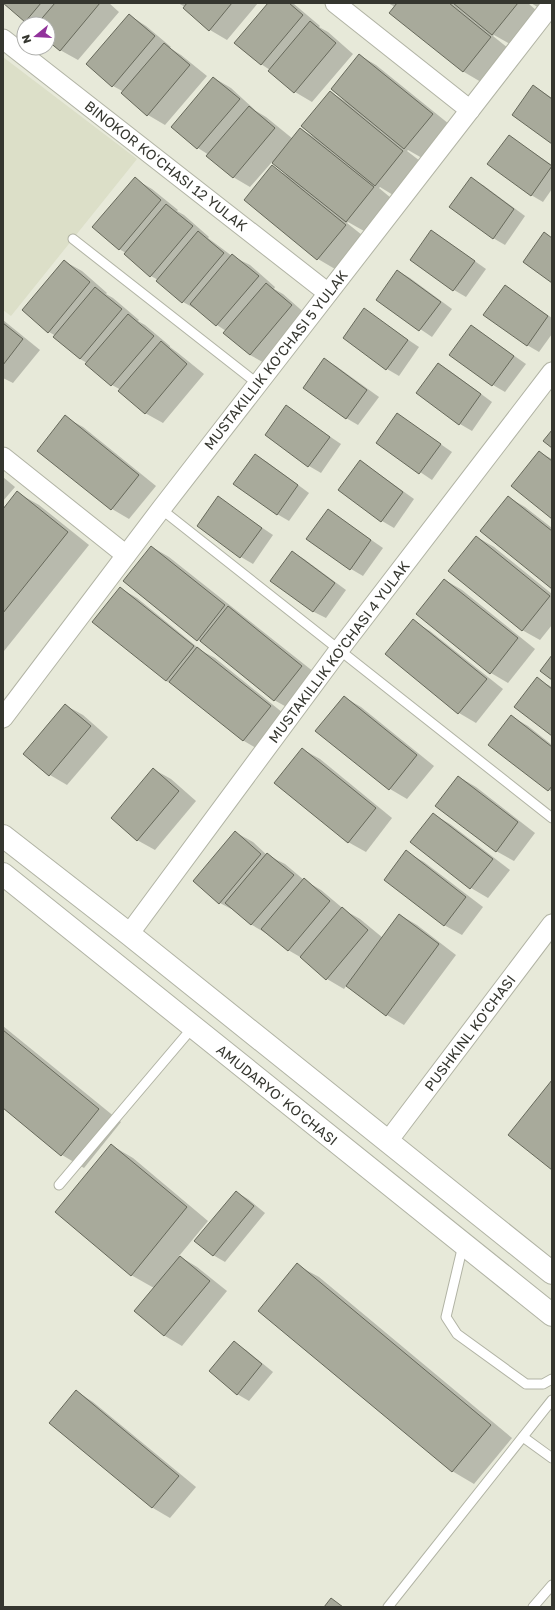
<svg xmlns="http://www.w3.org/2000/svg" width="555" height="1610" viewBox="0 0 555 1610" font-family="'Golos Text',sans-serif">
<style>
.built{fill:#dcdfc8}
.shadow{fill:#0003}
.building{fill:#a8aa9b;stroke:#67695b}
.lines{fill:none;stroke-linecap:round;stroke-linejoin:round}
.lane-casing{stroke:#b1b3a4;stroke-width:11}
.street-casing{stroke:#b1b3a4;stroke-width:21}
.secondary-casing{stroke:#b1b3a4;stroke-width:24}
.lane{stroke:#fff;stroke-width:9}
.street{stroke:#fff;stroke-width:19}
.secondary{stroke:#fff;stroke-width:22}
.labels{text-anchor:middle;stroke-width:3;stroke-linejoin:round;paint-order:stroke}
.street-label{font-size:14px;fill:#35362f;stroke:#fff}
</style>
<rect width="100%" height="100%" fill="#e7e9d9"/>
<!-- built -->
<path class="built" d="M 3,57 L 137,159 L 11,316 L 3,310 Z"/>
<!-- shadow -->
<g class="shadow">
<path d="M 4,3 L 109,3 L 119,12 L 78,60 L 60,50 L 48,40 L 48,24 L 30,24 Z"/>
<path d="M 178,3 L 258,3 L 227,40 L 210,30 L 185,7 Z"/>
<path d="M 269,3 L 294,4 L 320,26 L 319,27 L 328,32 L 353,54 L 312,102 L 295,92 L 269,71 L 270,70 L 261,64 Z"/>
<path d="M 388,3 L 528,3 L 537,11 L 510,44 L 494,35 L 493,36 L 508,48 L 481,82 L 464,72 L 391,13 L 395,7 Z"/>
<path d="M 531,3 L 543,3 L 539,8 Z"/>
<path d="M 129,15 L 146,26 L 171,47 L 170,48 L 181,55 L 207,76 L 165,125 L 148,115 L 123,93 L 124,92 L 113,86 Z"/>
<path d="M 359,55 L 376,65 L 449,124 L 422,158 L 408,150 L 407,151 L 420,161 L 393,195 L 380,187 L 379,188 L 391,198 L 364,231 L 348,222 L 347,223 L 362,235 L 335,269 L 318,259 L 272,166 L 288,176 L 289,175 L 272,162 L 250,187 L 233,177 L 209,155 L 198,148 L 173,127 L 214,78 L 231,88 L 256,111 L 266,117 L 293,139 L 301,129 L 314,137 L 330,92 L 345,101 L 346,100 Z"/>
<path d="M 534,86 L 552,98 L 552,143 Z"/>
<path d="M 509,136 L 552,165 L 552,189 L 543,202 L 531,195 Z"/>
<path d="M 135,179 L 152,189 L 178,210 L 177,211 L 184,215 L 209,237 L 208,238 L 232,256 L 250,265 L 275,287 L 274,289 L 283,294 L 308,316 L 268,365 L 250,355 L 226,331 L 217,325 L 201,312 L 183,302 L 157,281 L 158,280 L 151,276 L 126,253 L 119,249 Z"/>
<path d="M 471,179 L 483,185 L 525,216 L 505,245 L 493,238 Z"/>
<path d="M 432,231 L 486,269 L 466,297 L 454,290 L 411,259 Z"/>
<path d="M 64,261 L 82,271 L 107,293 L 106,294 L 113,298 L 139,320 L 138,321 L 145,325 L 170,346 L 170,347 L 178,353 L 204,374 L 163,423 L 145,413 L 121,390 L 112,385 L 87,363 L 80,359 L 56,336 L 49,332 Z"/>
<path d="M 398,271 L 410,278 L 452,309 L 432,337 L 377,300 Z"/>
<path d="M 505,286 L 552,318 L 552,334 L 539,352 L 527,345 Z"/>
<path d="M 364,310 L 419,347 L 399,376 L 387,369 Z"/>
<path d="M 3,320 L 40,350 L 13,383 L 3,378 Z"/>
<path d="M 471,326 L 526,364 L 505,392 L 493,385 L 451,354 Z"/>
<path d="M 324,359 L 336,366 L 379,397 L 358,425 L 346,418 Z"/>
<path d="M 438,364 L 450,371 L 492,402 L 472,431 L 460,424 Z"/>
<path d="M 286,407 L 341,444 L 321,473 L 309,466 Z"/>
<path d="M 397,414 L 452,452 L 432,480 L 377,443 Z"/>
<path d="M 65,417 L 83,427 L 156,486 L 129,519 L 112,509 Z"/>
<path d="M 539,452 L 552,459 L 552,518 Z"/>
<path d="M 255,455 L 267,462 L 309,493 L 289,521 L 277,514 Z"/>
<path d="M 360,462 L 372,469 L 414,499 L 394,528 L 382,521 L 340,490 Z"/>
<path d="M 3,477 L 15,487 L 3,501 Z"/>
<path d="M 18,493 L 39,505 L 89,545 L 4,651 L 3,511 Z"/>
<path d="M 508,497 L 525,507 L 552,528 L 552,588 Z"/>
<path d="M 218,498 L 273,535 L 253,564 L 241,557 Z"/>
<path d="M 328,510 L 383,548 L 363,576 L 351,569 Z"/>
<path d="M 477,537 L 494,547 L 552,594 L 552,625 L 540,640 L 522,630 Z"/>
<path d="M 152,547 L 169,557 L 319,676 L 292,710 L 274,700 L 205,644 L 198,640 Z"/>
<path d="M 292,552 L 304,559 L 346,590 L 326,618 L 314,612 L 272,581 Z"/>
<path d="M 445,580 L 462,590 L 535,649 L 508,683 L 491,673 Z"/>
<path d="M 120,588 L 137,598 L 202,651 L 215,658 L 288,717 L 261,751 L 244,741 L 177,687 L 166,681 Z"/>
<path d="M 413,621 L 430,631 L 503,689 L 476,723 L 459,713 L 386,654 Z"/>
<path d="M 537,679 L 552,687 L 552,735 Z"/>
<path d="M 344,697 L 361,707 L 434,766 L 407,799 L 390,789 L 317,731 Z"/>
<path d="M 65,705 L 83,715 L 108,737 L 67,785 L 50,775 Z"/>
<path d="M 511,716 L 528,726 L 552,745 L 552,792 L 489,745 Z"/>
<path d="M 302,749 L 320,759 L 392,818 L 366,852 L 348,842 Z"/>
<path d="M 153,769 L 171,779 L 196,801 L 155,850 L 137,840 Z"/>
<path d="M 459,777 L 476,787 L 535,833 L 514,861 L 496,851 Z"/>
<path d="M 433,814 L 450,824 L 510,870 L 488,898 L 471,888 Z"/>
<path d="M 235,832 L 253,842 L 267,855 L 285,864 L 304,880 L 321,890 L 346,911 L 360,919 L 383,938 L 400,915 L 417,925 L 456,955 L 404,1025 L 387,1015 L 347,985 L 344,989 L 327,979 L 302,958 L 288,950 L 269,935 L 252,925 L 237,912 L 220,903 Z"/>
<path d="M 406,852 L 424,862 L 483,907 L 462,935 L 444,925 Z"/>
<path d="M 3,1026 L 121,1122 L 84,1168 L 62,1155 L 3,1107 Z"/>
<path d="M 111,1145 L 133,1158 L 208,1221 L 179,1256 L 197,1267 L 227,1291 L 182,1346 L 165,1336 L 135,1311 L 154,1288 L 131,1275 Z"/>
<path d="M 236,1192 L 248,1199 L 265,1213 L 225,1262 L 213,1255 Z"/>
<path d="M 297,1265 L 319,1277 L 512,1438 L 474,1484 L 452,1471 Z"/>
<path d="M 234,1343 L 246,1350 L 273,1372 L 249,1401 L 237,1394 Z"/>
<path d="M 76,1391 L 93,1402 L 196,1487 L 170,1518 L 153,1508 L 51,1422 Z"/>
</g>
<!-- building -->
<g class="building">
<path d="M 3,3 L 41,3 L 25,22 Z"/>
<path d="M 55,3 L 100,3 L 60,51 L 48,41 L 48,24 L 37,24 Z"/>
<path d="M 187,3 L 232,3 L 209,31 L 183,8 Z"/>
<path d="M 268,3 L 289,3 L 303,15 L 261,65 L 234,43 Z"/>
<path d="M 397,3 L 449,3 L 491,37 L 463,72 L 389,13 Z"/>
<path d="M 453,3 L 518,3 L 492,35 Z"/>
<path d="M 129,14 L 155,36 L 112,87 L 86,64 Z"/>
<path d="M 310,21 L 336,43 L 294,93 L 268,71 Z"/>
<path d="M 164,43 L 190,65 L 147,116 L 121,93 Z"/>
<path d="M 359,54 L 433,114 L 404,149 L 331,89 Z"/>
<path d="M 213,77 L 240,99 L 197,149 L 171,127 Z"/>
<path d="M 533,85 L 552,99 L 552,144 L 512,115 Z"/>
<path d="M 330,91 L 403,151 L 375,186 L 301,126 Z"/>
<path d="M 249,106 L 275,128 L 233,178 L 206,156 Z"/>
<path d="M 300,128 L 374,187 L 346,222 L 272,163 Z"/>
<path d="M 509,135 L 552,166 L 531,196 L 487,164 Z"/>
<path d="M 272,165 L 346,225 L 317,260 L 244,200 Z"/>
<path d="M 135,177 L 161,200 L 119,250 L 92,227 Z"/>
<path d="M 471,177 L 514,209 L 493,239 L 449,207 Z"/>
<path d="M 166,204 L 193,226 L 150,277 L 124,254 Z"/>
<path d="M 431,230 L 475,261 L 453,291 L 410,260 Z"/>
<path d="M 198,231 L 224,253 L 182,303 L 156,281 Z"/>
<path d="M 544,232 L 552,238 L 552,283 L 523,262 Z"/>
<path d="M 232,254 L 259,276 L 216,326 L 190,304 Z"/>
<path d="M 64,260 L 90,282 L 48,333 L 22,310 Z"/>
<path d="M 397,270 L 441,302 L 419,331 L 376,300 Z"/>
<path d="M 266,283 L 292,305 L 250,355 L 223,333 Z"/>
<path d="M 505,285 L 548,316 L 527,346 L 483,315 Z"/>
<path d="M 95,287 L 122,309 L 80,359 L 53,337 Z"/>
<path d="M 364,308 L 408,340 L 386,370 L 343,338 Z"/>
<path d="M 128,314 L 154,336 L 111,386 L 85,364 Z"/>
<path d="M 3,323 L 23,339 L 3,365 Z"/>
<path d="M 471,325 L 514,356 L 492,386 L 449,355 Z"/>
<path d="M 161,341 L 187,364 L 145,414 L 118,391 Z"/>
<path d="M 324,358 L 367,390 L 346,419 L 303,388 Z"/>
<path d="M 438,363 L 481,394 L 459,425 L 416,393 Z"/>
<path d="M 286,405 L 330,437 L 308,467 L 265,435 Z"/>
<path d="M 397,413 L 441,444 L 419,474 L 376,443 Z"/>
<path d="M 65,415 L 139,475 L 111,510 L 37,451 Z"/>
<path d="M 552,430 L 552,448 L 543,441 Z"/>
<path d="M 539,451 L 552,461 L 552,519 L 511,486 Z"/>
<path d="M 255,454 L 298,485 L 277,515 L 233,484 Z"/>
<path d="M 360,460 L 403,492 L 381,522 L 338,490 Z"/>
<path d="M 17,491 L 68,532 L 3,613 L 3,509 Z"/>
<path d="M 218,496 L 262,528 L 240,558 L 197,526 Z"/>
<path d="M 508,496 L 552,531 L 552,589 L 480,531 Z"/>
<path d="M 328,509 L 371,540 L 350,570 L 306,539 Z"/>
<path d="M 476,536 L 550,596 L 522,631 L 448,571 Z"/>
<path d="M 151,546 L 225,605 L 197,641 L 123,581 Z"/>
<path d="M 292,551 L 335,583 L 313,612 L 270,581 Z"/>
<path d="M 444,579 L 518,638 L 490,674 L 416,614 Z"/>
<path d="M 120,587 L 194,646 L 166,681 L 92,622 Z"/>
<path d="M 228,606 L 302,666 L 274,701 L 200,641 Z"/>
<path d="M 413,619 L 487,679 L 458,714 L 385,654 Z"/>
<path d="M 197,647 L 271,706 L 243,741 L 169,682 Z"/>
<path d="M 552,655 L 552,680 L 540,671 Z"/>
<path d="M 537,677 L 552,689 L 552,736 L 514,707 Z"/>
<path d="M 344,696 L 417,755 L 389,790 L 315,731 Z"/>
<path d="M 65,704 L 91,726 L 49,776 L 23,754 Z"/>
<path d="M 511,715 L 552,747 L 552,786 L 548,791 L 488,745 Z"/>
<path d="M 302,748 L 376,808 L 348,843 L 274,783 Z"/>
<path d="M 153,768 L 179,791 L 137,841 L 111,818 Z"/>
<path d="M 458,776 L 518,822 L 496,852 L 435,806 Z"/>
<path d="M 433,813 L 493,859 L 470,889 L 410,842 Z"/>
<path d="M 235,831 L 261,854 L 219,904 L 193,881 Z"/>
<path d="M 406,850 L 466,897 L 444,926 L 384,880 Z"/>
<path d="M 267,853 L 294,875 L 251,925 L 225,903 Z"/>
<path d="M 304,878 L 330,901 L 288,951 L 261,929 Z"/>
<path d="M 342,907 L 368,930 L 326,980 L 300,957 Z"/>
<path d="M 399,914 L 439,944 L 386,1016 L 346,986 Z"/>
<path d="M 3,1030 L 99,1109 L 61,1156 L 3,1108 Z"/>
<path d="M 552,1080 L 552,1170 L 508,1135 Z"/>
<path d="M 111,1144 L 187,1207 L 131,1276 L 55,1212 Z"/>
<path d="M 236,1191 L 254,1206 L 213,1256 L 194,1241 Z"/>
<path d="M 180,1256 L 210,1281 L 164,1336 L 134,1311 Z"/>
<path d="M 297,1263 L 491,1425 L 452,1472 L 258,1311 Z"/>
<path d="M 234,1341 L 262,1364 L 237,1395 L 209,1371 Z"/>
<path d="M 76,1390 L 179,1476 L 152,1508 L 49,1423 Z"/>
<path d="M 331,1598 L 343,1607 L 324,1607 Z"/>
</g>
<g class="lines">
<defs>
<g id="lane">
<path d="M 73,239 L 258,384"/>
<path d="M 161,509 L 552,818"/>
<path d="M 59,1185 L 193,1027"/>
<path d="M 463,1245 L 446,1317 L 457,1334 L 526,1384 L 543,1384 L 552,1379"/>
<path d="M 523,1437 L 552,1458"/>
<path d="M 388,1607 L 552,1400"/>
<path d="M 533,1607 L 552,1585"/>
</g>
<g id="street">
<path d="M 335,3 L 470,110"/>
<path d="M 3,39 L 328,293"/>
<path d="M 3,457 L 126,555"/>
<path d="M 3,718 L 161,509 L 552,4"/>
<path d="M 129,934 L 339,650 L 552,372"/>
<path d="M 388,1141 L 552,924"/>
</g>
<g id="secondary">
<path d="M 3,836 L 129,934 L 552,1273"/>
<path d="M 3,874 L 552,1315"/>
</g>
</defs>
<!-- lane casing -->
<use href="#lane" class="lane-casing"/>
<!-- street casing -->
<use href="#street" class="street-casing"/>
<!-- secondary casing -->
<use href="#secondary" class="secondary-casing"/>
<!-- lane -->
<use href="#lane" class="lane"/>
<!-- street -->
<use href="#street" class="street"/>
<!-- secondary -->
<use href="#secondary" class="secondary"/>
</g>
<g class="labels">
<!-- street labels -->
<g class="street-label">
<text transform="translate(166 166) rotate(38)" y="5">BINOKOR KO'CHASI 12 YULAK</text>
<text transform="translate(276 360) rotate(-52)" y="5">MUSTAKILLIK KO'CHASI 5 YULAK</text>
<text transform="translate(339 652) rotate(-53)" y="5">MUSTAKILLIK KO'CHASI 4 YULAK</text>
<text transform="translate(470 1033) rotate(-53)" y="5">PUSHKINL KO'CHASI</text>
<text transform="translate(277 1095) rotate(39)" y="5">AMUDARYO' KO'CHASI</text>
</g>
</g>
<!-- border -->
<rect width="555" height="1610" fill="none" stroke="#35362f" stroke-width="8"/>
<!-- north arrow -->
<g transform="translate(36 36) rotate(252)"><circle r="19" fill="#ffffff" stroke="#aeafac"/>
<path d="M0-3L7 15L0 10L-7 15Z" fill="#91329b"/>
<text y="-6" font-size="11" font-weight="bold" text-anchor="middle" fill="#35362f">N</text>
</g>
</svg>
